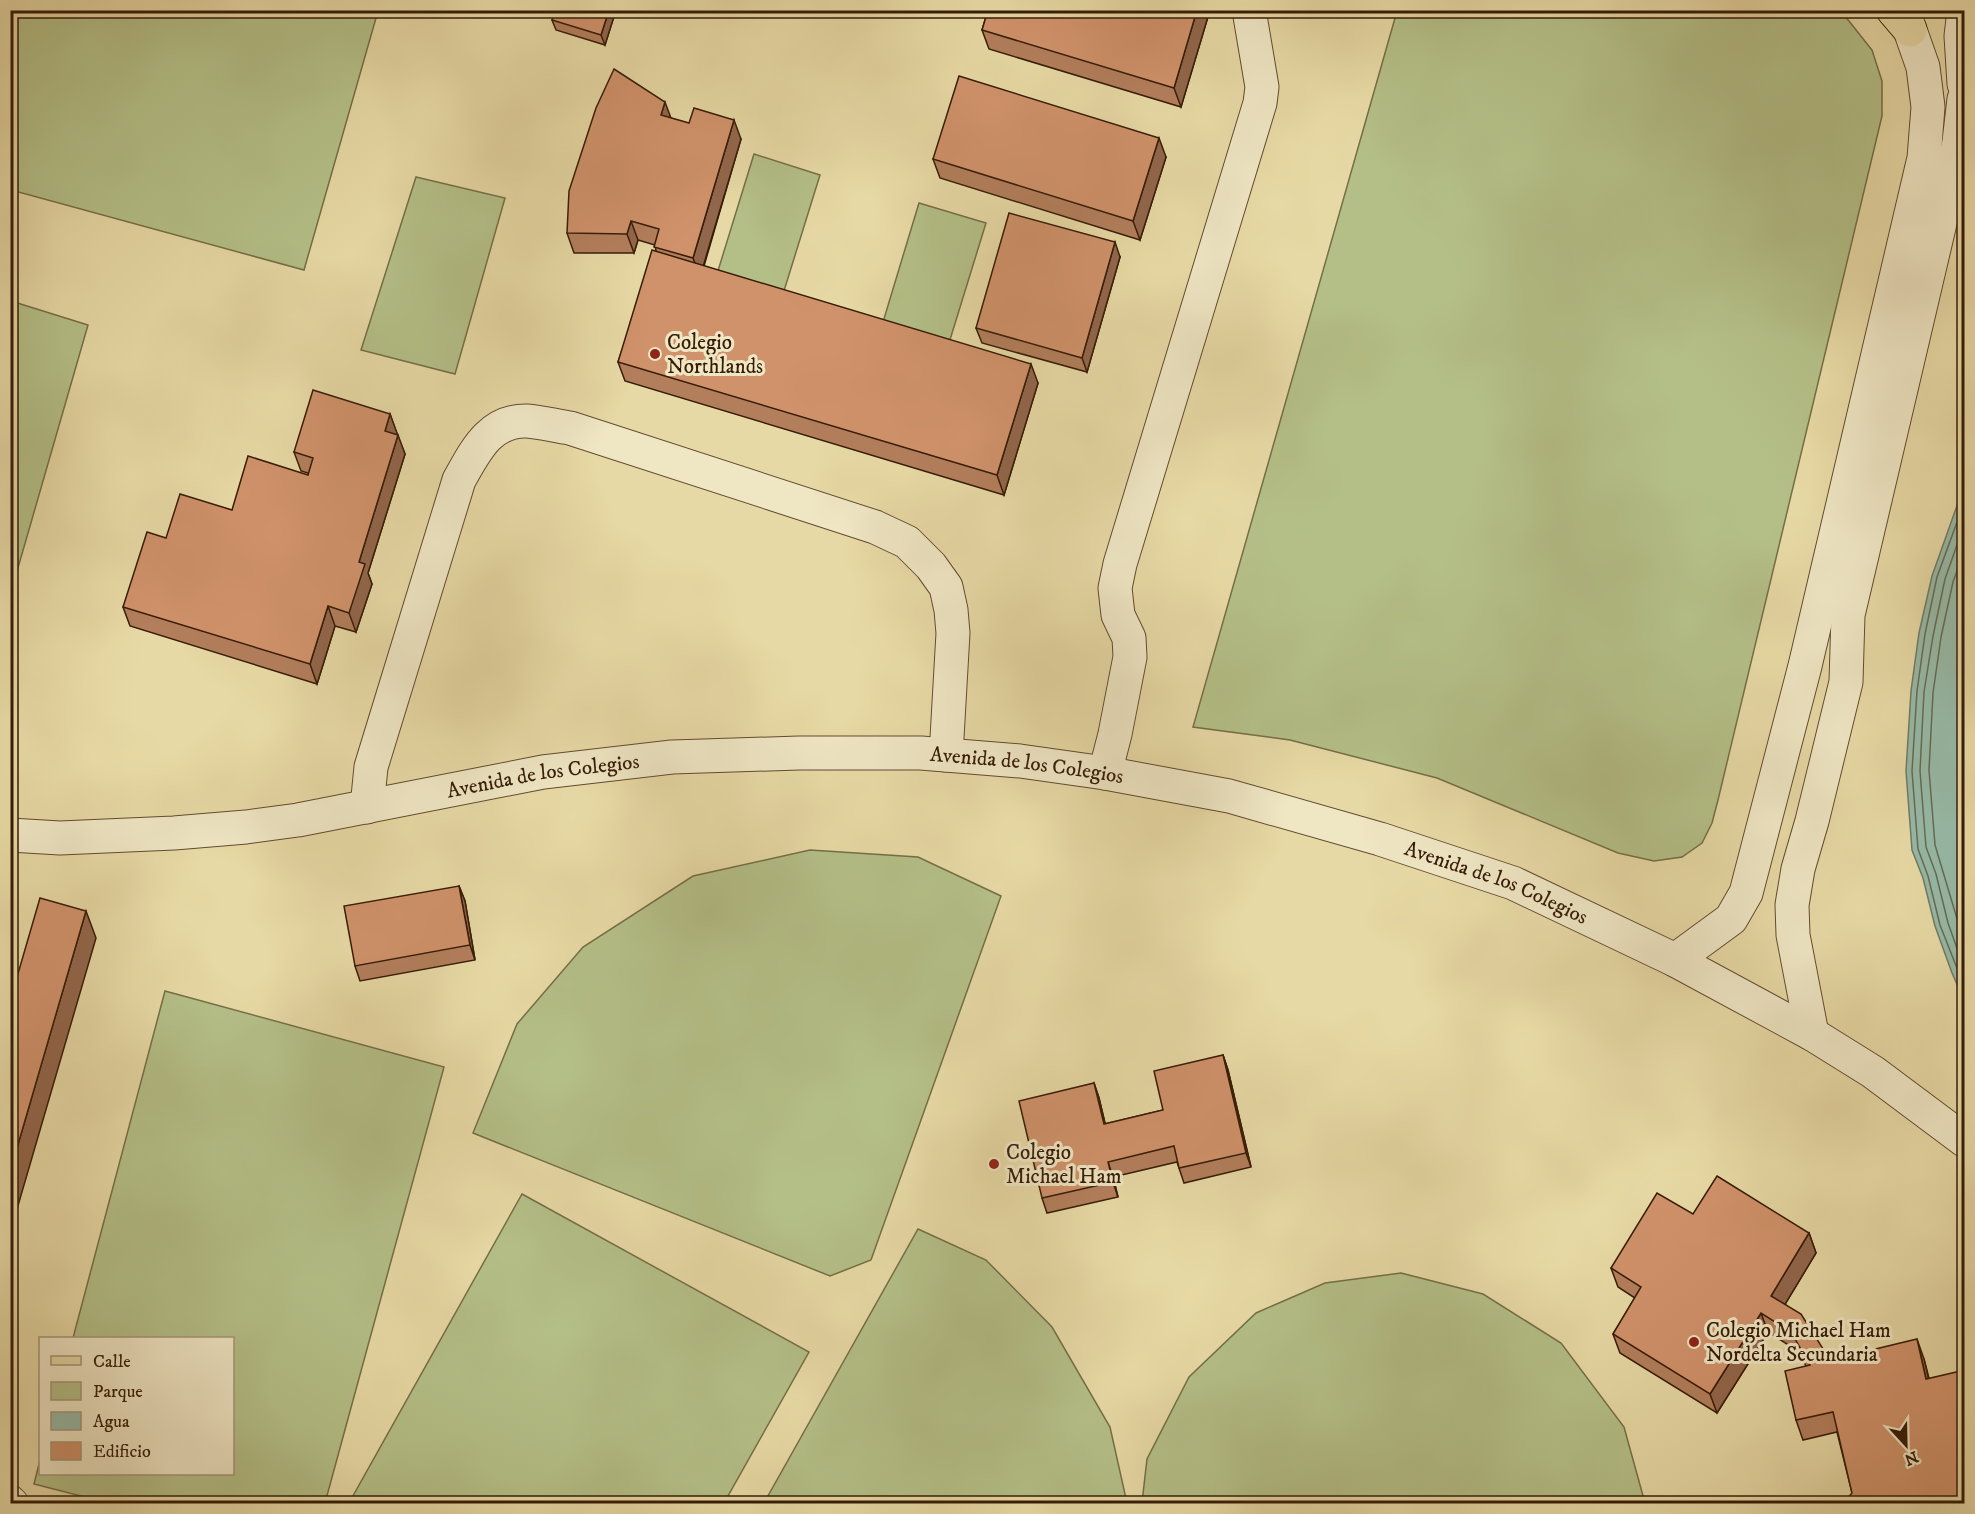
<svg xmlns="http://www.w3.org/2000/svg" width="1975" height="1514" viewBox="0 0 1975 1514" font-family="'IM FELL DW Pica',serif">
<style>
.green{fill:#b4bf87;stroke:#756e47;stroke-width:1.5}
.water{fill:#97baa7;stroke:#707b67;stroke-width:1.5}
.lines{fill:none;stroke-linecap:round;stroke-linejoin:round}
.shore{stroke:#666b57;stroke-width:1.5}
.minor-casing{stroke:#624b2e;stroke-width:35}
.major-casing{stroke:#361c07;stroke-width:35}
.minor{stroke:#efe6c4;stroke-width:33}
.major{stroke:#e7d9a5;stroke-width:33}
.wall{fill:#b37e5c;stroke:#361c07;stroke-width:1.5}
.shaded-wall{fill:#92664b;stroke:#361c07;stroke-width:1.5}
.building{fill:#d0926b;stroke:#361c07;stroke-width:1.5}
.poi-dot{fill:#8f2418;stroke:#efe6c4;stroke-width:2}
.labels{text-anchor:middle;stroke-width:6;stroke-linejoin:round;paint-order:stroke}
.poi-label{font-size:21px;fill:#361c07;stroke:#efe6c4;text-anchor:start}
.street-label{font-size:21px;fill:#361c07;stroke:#efe6c4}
</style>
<rect width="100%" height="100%" fill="#e7d9a5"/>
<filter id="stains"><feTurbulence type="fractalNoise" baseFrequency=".00333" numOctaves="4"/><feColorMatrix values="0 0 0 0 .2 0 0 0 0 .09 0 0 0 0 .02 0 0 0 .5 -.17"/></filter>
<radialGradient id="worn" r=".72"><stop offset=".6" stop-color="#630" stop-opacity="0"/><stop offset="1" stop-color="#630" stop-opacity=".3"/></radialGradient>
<!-- green -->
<g class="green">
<path d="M 10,11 L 378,11 L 304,270 L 11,190 Z"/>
<path d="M 1397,11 L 1841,11 L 1872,50 L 1882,81 L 1882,116 L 1718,800 L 1712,823 L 1702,843 L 1682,857 L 1654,861 L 1618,853 L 1437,778 L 1290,740 L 1193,727 Z"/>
<path d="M 754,154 L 820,175 L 783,294 L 717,274 Z"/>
<path d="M 416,177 L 505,198 L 455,374 L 361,350 Z"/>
<path d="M 919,203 L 986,223 L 949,343 L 883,322 Z"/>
<path d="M 11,301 L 88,325 L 11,592 L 10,301 Z"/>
<path d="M 810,850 L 918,857 L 1001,896 L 871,1260 L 830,1276 L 473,1133 L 517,1024 L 583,947 L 693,876 Z"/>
<path d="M 165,991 L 444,1067 L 325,1503 L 108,1503 L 34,1484 L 40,1460 L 40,1474 L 232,1474 L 232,1338 L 73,1338 Z"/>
<path d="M 522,1194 L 809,1352 L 724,1503 L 349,1503 Z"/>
<path d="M 918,1229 L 986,1260 L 1052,1327 L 1110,1427 L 1127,1503 L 764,1503 Z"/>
<path d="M 1401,1273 L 1483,1294 L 1561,1343 L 1624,1427 L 1645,1503 L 1142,1503 L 1147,1459 L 1189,1377 L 1256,1313 L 1325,1283 Z"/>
</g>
<!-- water -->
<path class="water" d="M 1964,486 L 1964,1000 L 1952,973 L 1935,926 L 1923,878 L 1912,850 L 1906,771 L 1911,691 L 1919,633 L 1932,576 Z"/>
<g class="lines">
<!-- shore -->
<g class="shore">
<path d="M 1964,503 L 1937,577 L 1925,634 L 1917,691 L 1912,771 L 1918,849 L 1928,876 L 1940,925 L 1964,986"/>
<path d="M 1964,525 L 1945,579 L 1933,636 L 1924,692 L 1920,771 L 1926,847 L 1936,874 L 1948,923 L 1964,968"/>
<path d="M 1964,551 L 1953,582 L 1941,637 L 1933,693 L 1929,770 L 1935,845 L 1964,942"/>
</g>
<defs>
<g id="minor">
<path d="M 1964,11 L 1961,36 L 1964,84"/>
<path d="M 1105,773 L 1115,734 L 1130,657 L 1129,638 L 1118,615 L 1115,588 L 1120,564 L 1260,103 L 1262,87 L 1249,10"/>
<path d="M 367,807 L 371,767 L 459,480 C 475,452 489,420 527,421 C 541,422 556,426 570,428 L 875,527 L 907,542 L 931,566 L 946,587 L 951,610 L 953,633 L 946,755"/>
<path id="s1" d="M 10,835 L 60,838 L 174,833 L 246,827 L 298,820 L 543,772 L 672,757 L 799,753 L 921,753 L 1020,761 L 1105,773 L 1229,796 L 1380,839 L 1513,883 L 1675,960 L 1812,1034 L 1873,1072 L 1964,1140"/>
<path d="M 1675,960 L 1731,919 L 1746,893 L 1805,666 L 1924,158 L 1928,107 L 1923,67 L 1903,10"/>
<path d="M 1812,1034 L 1793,935 L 1792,905 L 1798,869 L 1812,821 L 1846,682 L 1848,615 L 1959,142 L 1964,99"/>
<path d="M 10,1502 L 12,1504"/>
</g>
<path id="major" d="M 1893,10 L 1910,30"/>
</defs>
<!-- minor casing -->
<use href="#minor" class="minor-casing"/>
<!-- major casing -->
<use href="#major" class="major-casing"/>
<!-- minor -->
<use href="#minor" class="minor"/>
<!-- major -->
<use href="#major" class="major"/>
</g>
<!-- wall -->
<g class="wall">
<path d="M 616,10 L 605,45 L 556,30 L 552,20 Z"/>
<path d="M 988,10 L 1210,10 L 1181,107 L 989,49 L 982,30 Z"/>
<path d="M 670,118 L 741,139 L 704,266 L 1038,383 L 1004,495 L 625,381 L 618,362 L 656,251 L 655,245 L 638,240 L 634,253 L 574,253 L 567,233 Z"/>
<path d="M 1166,157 L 1140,240 L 940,178 L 933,159 Z"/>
<path d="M 1120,257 L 1087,372 L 982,343 L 976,328 Z"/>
<path d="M 390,414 L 397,434 L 405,454 L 368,573 L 372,584 L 356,632 L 335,626 L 317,684 L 130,626 L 123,607 L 166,538 L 232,510 L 308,475 L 308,473 L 301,471 L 294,452 Z"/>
<path d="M 459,886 L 465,901 L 475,960 L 360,981 L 355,966 Z"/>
<path d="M 1223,1055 L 1228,1070 L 1251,1167 L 1184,1183 L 1177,1162 L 1113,1177 L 1118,1197 L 1047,1213 L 1042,1198 L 1094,1083 L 1099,1098 L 1105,1124 L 1163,1110 Z"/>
<path d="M 1693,1214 L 1809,1233 L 1816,1253 L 1785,1304 L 1830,1360 L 1924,1359 L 1929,1378 L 1852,1493 L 1837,1432 L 1803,1440 L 1796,1420 L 1806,1366 L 1798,1351 L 1768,1332 L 1717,1413 L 1620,1353 L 1613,1334 L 1635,1298 L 1618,1287 L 1611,1268 Z"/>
</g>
<!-- shaded-wall -->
<g class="shaded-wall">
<path d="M 609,10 L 616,10 L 605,45 L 601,35 Z"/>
<path d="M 1197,10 L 1210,10 L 1181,107 L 1174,88 Z"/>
<path d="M 665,102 L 672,121 L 661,115 Z"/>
<path d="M 734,120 L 741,139 L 700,277 L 693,258 Z"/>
<path d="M 1159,138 L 1166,157 L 1140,240 L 1133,221 Z"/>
<path d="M 631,221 L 638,240 L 634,253 L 627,234 Z"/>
<path d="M 1115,242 L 1120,257 L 1087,372 L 1082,358 Z"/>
<path d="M 1031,364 L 1038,383 L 1004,495 L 997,475 Z"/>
<path d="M 390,414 L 397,433 L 392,450 L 385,431 Z"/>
<path d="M 398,435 L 405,454 L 368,573 L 372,584 L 356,632 L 349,613 L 359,562 Z"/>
<path d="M 328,606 L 335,626 L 317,684 L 310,664 Z"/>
<path d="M 459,886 L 465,901 L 475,960 L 470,945 Z"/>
<path d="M 86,911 L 96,938 L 10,1233 L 10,1172 Z"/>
<path d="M 1223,1055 L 1228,1070 L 1251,1167 L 1246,1153 Z"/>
<path d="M 1094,1083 L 1099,1098 L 1109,1139 L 1104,1124 Z"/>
<path d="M 1108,1162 L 1113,1177 L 1118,1197 L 1113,1182 Z"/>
<path d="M 1809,1233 L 1816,1253 L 1778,1316 L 1771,1296 Z"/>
<path d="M 1761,1313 L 1768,1332 L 1717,1413 L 1710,1394 Z"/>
<path d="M 1917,1339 L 1924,1359 L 1933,1398 L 1926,1379 Z"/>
</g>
<!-- building -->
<g class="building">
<path d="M 555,10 L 609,10 L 601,35 L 552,20 Z"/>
<path d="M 988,10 L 1197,10 L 1174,88 L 982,30 Z"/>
<path d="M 614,69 L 665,102 L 661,115 L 689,123 L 694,108 L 734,120 L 693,258 L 654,247 L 659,229 L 631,221 L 627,234 L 567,233 L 569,191 L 596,108 Z"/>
<path d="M 959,76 L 1159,138 L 1133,221 L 933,159 Z"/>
<path d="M 1009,213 L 1115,242 L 1082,358 L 976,328 Z"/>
<path d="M 652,250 L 1031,364 L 997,475 L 618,362 Z"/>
<path d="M 313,390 L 390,414 L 385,431 L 398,435 L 359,562 L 365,564 L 349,613 L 328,606 L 310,664 L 123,607 L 147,532 L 166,538 L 180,494 L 232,510 L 248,456 L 308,475 L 313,458 L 294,452 Z"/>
<path d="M 459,886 L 470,945 L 355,966 L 344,906 Z"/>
<path d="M 40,898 L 86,911 L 10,1172 L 10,1001 Z"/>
<path d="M 1223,1055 L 1246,1153 L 1179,1168 L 1174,1146 L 1108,1162 L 1113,1182 L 1042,1198 L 1019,1101 L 1094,1083 L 1104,1124 L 1163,1110 L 1154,1071 Z"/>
<path d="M 1717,1176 L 1809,1233 L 1771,1296 L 1801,1314 L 1830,1360 L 1917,1339 L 1926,1379 L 1965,1370 L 1965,1503 L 1843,1503 L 1852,1493 L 1833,1412 L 1796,1420 L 1785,1371 L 1810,1365 L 1791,1332 L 1761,1313 L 1710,1394 L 1613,1334 L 1641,1287 L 1611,1268 L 1657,1193 L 1693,1214 Z"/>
</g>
<!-- markers -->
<g class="poi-dot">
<circle cx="655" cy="354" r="6"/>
<circle cx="994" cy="1164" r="6"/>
<circle cx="1694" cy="1342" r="6"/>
</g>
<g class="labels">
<!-- poi labels -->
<g class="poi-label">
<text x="667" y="349">Colegio<tspan x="667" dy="24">Northlands</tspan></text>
<text x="1006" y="1159">Colegio<tspan x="1006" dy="24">Michael Ham</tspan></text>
<text x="1706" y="1337">Colegio Michael Ham<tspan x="1706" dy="24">Nordelta Secundaria</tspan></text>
</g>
<!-- street labels -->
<g class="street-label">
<text dy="7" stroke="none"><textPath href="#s1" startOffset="1024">Avenida de los Colegios</textPath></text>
<text dy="7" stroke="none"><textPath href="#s1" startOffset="538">Avenida de los Colegios</textPath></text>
<text dy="7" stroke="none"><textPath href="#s1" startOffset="1510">Avenida de los Colegios</textPath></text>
</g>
</g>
<!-- margin -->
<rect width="1975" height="1514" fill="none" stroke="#e7d9a5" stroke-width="36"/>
<rect x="12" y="12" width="1951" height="1490" fill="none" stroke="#361c07" stroke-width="3"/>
<rect x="18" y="18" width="1939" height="1478" fill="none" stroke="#361c07" stroke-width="1.5"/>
<!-- legend -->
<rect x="39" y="1337" width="195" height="138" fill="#efe6c4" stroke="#a59578" stroke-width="1.5"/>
<rect x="51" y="1356" width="30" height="9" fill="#e7d9a5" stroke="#a59578" stroke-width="1.5"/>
<text x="93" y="1367" font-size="18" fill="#361c07">Calle</text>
<rect x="51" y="1382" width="30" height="18" fill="#b4bf87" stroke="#a59578" stroke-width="1.5"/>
<text x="93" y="1397" font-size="18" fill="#361c07">Parque</text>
<rect x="51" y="1412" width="30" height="18" fill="#97baa7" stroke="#a59578" stroke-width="1.5"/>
<text x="93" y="1427" font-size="18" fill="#361c07">Agua</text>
<rect x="51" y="1442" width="30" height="18" fill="#d0926b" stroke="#a59578" stroke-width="1.5"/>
<text x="93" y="1457" font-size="18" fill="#361c07">Edificio</text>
<!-- north arrow -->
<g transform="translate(1906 1445) rotate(158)" stroke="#efe6c4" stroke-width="4.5" paint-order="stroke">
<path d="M0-4.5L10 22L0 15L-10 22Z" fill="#361c07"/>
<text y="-9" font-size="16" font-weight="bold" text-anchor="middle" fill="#361c07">N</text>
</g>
<rect width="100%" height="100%" filter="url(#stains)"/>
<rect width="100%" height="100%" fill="url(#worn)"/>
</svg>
